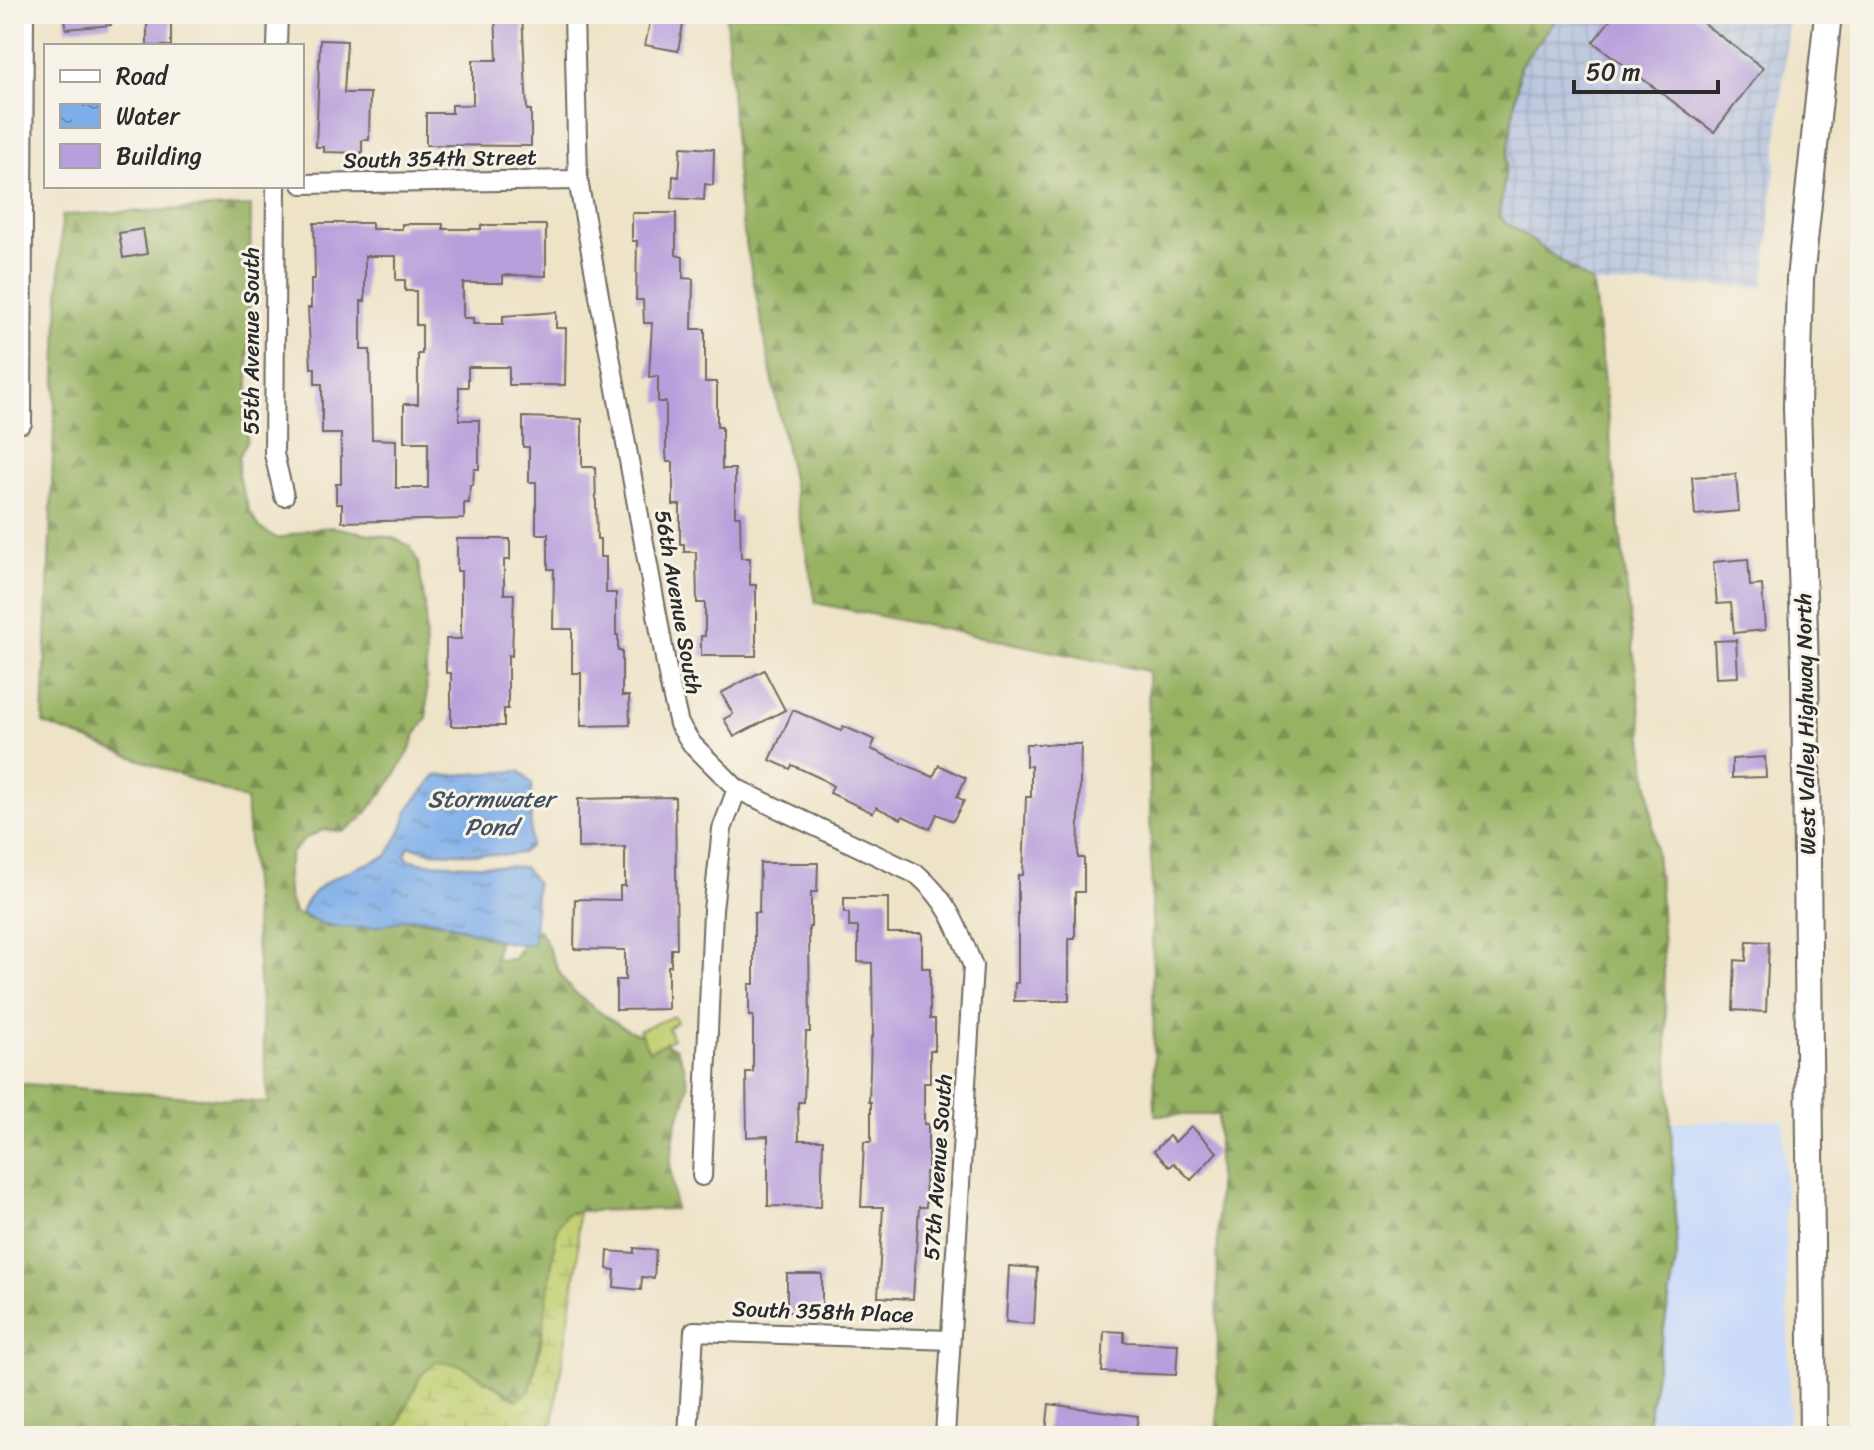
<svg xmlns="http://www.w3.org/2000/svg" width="1874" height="1450" viewBox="0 0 1874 1450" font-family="Sriracha,sans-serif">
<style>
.built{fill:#cbdbf9}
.industrial{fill:url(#industrial-grid)}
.forest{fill:url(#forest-firs);stroke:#626e47;stroke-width:2}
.wetland{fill:url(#wetland-marsh);stroke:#767d4e;stroke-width:2}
.park{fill:#c1cf71;stroke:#767d4e;stroke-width:2}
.water{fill:url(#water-ripples);stroke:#546c8a;stroke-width:2}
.building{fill:#b69fdb;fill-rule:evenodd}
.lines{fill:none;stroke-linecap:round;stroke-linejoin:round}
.minor-casing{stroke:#6f6b62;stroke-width:22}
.secondary-casing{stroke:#6f6b62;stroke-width:30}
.minor{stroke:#fff;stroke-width:18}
.secondary{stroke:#fff;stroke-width:26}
.labels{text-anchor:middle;stroke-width:6;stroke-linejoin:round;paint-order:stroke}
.street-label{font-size:22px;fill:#2b2b2b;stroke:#f7f3e8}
.water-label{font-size:24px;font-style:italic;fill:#445264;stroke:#f7f3e8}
</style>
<defs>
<pattern id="industrial-grid" width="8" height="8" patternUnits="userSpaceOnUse" patternTransform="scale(2)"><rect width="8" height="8" fill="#b7c5de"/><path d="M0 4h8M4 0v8" fill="none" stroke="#9ea9bf"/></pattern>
<pattern id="forest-firs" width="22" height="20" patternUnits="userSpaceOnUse" patternTransform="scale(2)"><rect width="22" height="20" fill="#98b263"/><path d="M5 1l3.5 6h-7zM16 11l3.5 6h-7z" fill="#7c9152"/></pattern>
<pattern id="wetland-marsh" width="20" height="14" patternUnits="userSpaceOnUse" patternTransform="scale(2)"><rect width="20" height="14" fill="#c1cf71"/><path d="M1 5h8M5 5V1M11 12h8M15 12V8" fill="none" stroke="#a6b262"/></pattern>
<pattern id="water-ripples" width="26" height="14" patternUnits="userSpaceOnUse" patternTransform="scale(2)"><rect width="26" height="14" fill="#7eaee9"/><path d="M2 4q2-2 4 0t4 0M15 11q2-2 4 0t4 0" fill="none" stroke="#678ebd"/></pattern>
</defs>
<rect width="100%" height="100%" fill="#f7f3e8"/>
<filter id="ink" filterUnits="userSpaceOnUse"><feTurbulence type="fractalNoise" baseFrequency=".0125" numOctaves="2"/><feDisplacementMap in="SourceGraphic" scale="16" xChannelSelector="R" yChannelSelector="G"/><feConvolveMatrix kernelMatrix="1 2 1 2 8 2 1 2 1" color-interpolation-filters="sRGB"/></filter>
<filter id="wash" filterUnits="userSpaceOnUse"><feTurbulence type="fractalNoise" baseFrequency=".006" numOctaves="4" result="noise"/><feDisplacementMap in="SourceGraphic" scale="32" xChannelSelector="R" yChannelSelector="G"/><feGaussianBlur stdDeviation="1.8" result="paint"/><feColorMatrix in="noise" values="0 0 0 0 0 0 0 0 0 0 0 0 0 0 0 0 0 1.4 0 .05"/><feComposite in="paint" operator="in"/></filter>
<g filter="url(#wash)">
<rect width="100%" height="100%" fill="#eee3c7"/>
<!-- built -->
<path class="built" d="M 1784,1120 L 1790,1436 L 1645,1436 L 1677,1255 L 1671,1122 Z"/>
<!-- industrial -->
<path class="industrial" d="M 1560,14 L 1789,14 L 1764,287 L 1593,284 L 1499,217 L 1520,66 Z"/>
<!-- forest -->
<g class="forest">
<path d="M 726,14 L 1560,14 L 1520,66 L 1499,217 L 1593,284 L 1660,890 L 1677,1255 L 1645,1436 L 1217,1436 L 1218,1115 L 1155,1115 L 1148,671 L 816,603 L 739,207 Z"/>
<path d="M 251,206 L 247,440 L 239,457 L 238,476 L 250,512 L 260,528 L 278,539 L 311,529 L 332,527 L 393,538 L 410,546 L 418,563 L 425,605 L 427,718 L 416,734 L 409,752 L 387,788 L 360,820 L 344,831 L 323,830 L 306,838 L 291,853 L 287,873 L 288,895 L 294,913 L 329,927 L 406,919 L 445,923 L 498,941 L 495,960 L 514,959 L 524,941 L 539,930 C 550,946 553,964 564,980 C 578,999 618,1027 640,1035 C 652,1040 664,1043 676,1048 L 684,1067 L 688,1085 L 684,1105 L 676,1123 L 670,1163 L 675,1209 L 578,1211 L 566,1214 L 530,1391 L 518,1400 L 461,1365 L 421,1375 L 393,1436 L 14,1436 L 14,1083 L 268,1103 L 246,800 L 43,723 L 62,215 Z"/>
</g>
<!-- wetland -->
<path class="wetland" d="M 578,1211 L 578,1258 L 551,1436 L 393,1436 L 421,1375 L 437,1362 L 461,1365 L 517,1400 L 530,1391 L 540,1349 L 557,1228 L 566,1214 Z"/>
<!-- park -->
<path class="park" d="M 674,1016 L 677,1022 L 668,1028 L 673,1039 L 649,1051 L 639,1030 Z"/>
<!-- water -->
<path class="water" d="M 520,771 L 532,784 L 530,846 L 521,853 L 509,855 L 430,852 L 409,846 L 405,854 L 408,859 L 424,863 L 524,867 L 536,883 L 534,944 C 493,948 456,918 414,918 C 406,918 398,922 390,924 C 360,930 327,931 301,913 C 312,879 357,868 387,856 L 400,833 L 410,806 L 436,776 Z"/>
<g id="blocks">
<!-- building -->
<g class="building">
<path d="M 65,14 L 110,14 L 111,25 L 66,29 Z"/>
<rect x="147" y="14" width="24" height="32"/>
<path d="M 495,14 L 522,14 L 527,110 L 531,110 L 531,146 L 426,145 L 426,113 L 452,113 L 452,105 L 473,105 L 473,60 L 497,60 Z"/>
<path d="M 658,14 L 685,14 L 678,51 L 645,45 L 650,22 L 657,23 Z"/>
<path d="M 1615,14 L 1691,14 L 1763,68 L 1714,132 L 1593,42 Z"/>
<path d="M 320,40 L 347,41 L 344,93 L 370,93 L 369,140 L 362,140 L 362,153 L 324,152 L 324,147 L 316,147 Z"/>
<path d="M 681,147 L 714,149 L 713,185 L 705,184 L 704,200 L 672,198 L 673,176 L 679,177 Z"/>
<path d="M 632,213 L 676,213 L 676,255 L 683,257 L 683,278 L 693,279 L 692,329 L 705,329 L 705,382 L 717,382 L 717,427 L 722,427 L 722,469 L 735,469 L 735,516 L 740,516 L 741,558 L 750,558 L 750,585 L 756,585 L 756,656 L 701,656 L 701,636 L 705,636 L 705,603 L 697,603 L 696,552 L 684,552 L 684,544 L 680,544 L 680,505 L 673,505 L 673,462 L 667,462 L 666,453 L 666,402 L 658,402 L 658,376 L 649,377 L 652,323 L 644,323 L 643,300 L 636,300 L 637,241 L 632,241 Z"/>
<path d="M 314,223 L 372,223 L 372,229 L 402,229 L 402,224 L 443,224 L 443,229 L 481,229 L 481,225 L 546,225 L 546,276 L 503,275 L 503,283 L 463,283 L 463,318 L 473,318 L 473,324 L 503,324 L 503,316 L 556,312 L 556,328 L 566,328 L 565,385 L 509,385 L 509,367 L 468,367 L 468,387 L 459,387 L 459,420 L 479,420 L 479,469 L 474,469 L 473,485 L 470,485 L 469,503 L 464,503 L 464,519 L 342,522 L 342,504 L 336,504 L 336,484 L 341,484 L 341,434 L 322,434 L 322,384 L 315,384 L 315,368 L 311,368 L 308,308 L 311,308 L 311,279 L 315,279 ZM 365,256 L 396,256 L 396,280 L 405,280 L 405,291 L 416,291 L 416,325 L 422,325 L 422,354 L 418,354 L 418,404 L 404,404 L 404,442 L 428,442 L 428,488 L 396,488 L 396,440 L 372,439 L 370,350 L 361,350 L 361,301 L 365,301 Z"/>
<path d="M 143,229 L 147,254 L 123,258 L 119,233 Z"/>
<path d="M 523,417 L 582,419 L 582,467 L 595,467 L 597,539 L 600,539 L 600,557 L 606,557 L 606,593 L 616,593 L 616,635 L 618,635 L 618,651 L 622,651 L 622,696 L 629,696 L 630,725 L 581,726 L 581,673 L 572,673 L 572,629 L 553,629 L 554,569 L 548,569 L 548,534 L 536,534 L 536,482 L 529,482 L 529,447 L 523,447 Z"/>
<path d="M 1736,474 L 1739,511 L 1695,515 L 1692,477 Z"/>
<path d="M 457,539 L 510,539 L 510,560 L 504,560 L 504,594 L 514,594 L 513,624 L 512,656 L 508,655 L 508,709 L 504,709 L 504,726 L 451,726 L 451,673 L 446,673 L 446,639 L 461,639 L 461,571 L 457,571 Z"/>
<path d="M 1748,559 L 1750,586 L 1762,585 L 1765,630 L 1734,633 L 1731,603 L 1717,604 L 1713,562 Z"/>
<path d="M 1736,640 L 1738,677 L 1716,678 L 1714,641 Z"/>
<path d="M 764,670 L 785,710 L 734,737 L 724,719 L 733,714 L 721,693 Z"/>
<path d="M 793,710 L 841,731 L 843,726 L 875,740 L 871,749 L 933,777 L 939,765 L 966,778 L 957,797 L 964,801 L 953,821 L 937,814 L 930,829 L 903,816 L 901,819 L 876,807 L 873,813 L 830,793 L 833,786 L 820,778 L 792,765 L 790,769 L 770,760 Z"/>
<path d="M 1026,744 L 1081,744 L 1078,858 L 1084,858 L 1084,892 L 1075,892 L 1075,939 L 1069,939 L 1069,1001 L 1014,1001 L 1015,983 L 1018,983 L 1018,875 L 1023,875 L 1026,797 L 1031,797 L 1031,766 L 1026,766 Z"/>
<path d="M 1765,757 L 1766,777 L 1732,778 L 1732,759 Z"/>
<path d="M 675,797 L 677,949 L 671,949 L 671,966 L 668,966 L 668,1009 L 616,1010 L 616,980 L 625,980 L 625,950 L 574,949 L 575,899 L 620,900 L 620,886 L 625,886 L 625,847 L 578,848 L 578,799 Z"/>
<path d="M 760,863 L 818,863 L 817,892 L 811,892 L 811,927 L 809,927 L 810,1032 L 806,1032 L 804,1102 L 798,1102 L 799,1140 L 823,1140 L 821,1207 L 768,1206 L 768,1136 L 747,1137 L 746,1072 L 753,1072 L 753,1016 L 749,1016 L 749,984 L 754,984 L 754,913 L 759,913 Z"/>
<path d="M 844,898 L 888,898 L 888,933 L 922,933 L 922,968 L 930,968 L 930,1019 L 935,1019 L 935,1050 L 930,1050 L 930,1083 L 924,1083 L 924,1124 L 928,1124 L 928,1172 L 925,1172 L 926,1207 L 919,1207 L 913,1299 L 878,1297 L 883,1207 L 861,1207 L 864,1142 L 871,1142 L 871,1102 L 869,1102 L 871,1037 L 873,1037 L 872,963 L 858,962 L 858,927 L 849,927 L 849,913 L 844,913 Z"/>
<path d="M 1747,941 L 1769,942 L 1766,1012 L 1733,1010 L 1735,960 L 1746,961 Z"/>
<path d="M 1191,1126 L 1217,1152 L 1191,1180 L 1174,1163 L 1170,1167 L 1154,1151 L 1169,1136 L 1175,1142 Z"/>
<path d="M 634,1248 L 656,1250 L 654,1278 L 642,1277 L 641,1290 L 614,1287 L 615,1270 L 607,1269 L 608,1251 L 634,1253 Z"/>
<path d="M 1009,1266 L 1037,1268 L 1034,1324 L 1006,1322 Z"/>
<rect x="787" y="1274" width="35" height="38"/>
<path d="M 1104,1331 L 1124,1332 L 1124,1342 L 1178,1344 L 1176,1375 L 1102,1372 Z"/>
<path d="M 1049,1404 L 1138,1416 L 1135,1436 L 1073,1436 L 1046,1432 Z"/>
</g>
</g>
</g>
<g filter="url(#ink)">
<use href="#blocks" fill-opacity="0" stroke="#6f6b62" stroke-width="2"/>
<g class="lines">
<defs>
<g id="minor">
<path d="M 574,14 L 578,180 L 670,686 L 679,724 L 692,744 L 737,789 L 918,875 C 949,902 958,929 973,966 L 945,1436"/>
<path d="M 277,46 L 278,14"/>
<path d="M 302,184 L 578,180"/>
<path d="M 276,186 L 274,454 L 284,496"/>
<path d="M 22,423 L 24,14"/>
<path d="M 702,1176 L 713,910 L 722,829 L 737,789"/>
<path d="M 688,1436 L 694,1331 L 950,1340"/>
</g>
<path id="secondary" d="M 1813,1436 L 1805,666 L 1797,407 L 1800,279 L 1828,14"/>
</defs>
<!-- minor casing -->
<use href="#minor" class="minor-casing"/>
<!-- secondary casing -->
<use href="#secondary" class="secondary-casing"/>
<!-- minor -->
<use href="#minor" class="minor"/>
<!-- secondary -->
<use href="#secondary" class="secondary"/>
</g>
</g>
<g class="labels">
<!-- street labels -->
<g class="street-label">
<text transform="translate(440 158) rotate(-1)" y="8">South 354th Street</text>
<text transform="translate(251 341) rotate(-90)" y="8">55th Avenue South</text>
<text transform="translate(679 602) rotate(80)" y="8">56th Avenue South</text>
<text transform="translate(1805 724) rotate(-91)" y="8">West Valley Highway North</text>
<text transform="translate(937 1167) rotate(-86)" y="8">57th Avenue South</text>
<text transform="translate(823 1311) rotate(2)" y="8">South 358th Place</text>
</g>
<!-- water labels -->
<g class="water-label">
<text x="491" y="807">Stormwater<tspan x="491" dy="28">Pond</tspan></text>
</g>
</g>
<!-- margin -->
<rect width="1874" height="1450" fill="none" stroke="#f7f3e8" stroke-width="48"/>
<!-- legend -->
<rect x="44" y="44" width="260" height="144" fill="#f7f3e8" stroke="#a5a39c" stroke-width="2"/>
<rect x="60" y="70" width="40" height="12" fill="#ffffff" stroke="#a5a39c" stroke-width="2"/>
<text x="116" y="84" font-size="24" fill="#2b2b2b">Road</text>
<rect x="60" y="104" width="40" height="24" fill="url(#water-ripples)" stroke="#a5a39c" stroke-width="2"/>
<text x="116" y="124" font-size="24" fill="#2b2b2b">Water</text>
<rect x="60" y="144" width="40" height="24" fill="#b69fdb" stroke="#a5a39c" stroke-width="2"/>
<text x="116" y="164" font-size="24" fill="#2b2b2b">Building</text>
<!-- scale -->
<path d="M1574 80v12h144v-12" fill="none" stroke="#2b2b2b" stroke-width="4"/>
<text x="1586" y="80" font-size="24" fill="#2b2b2b" stroke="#f7f3e8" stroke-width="6" paint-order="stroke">50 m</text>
</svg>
